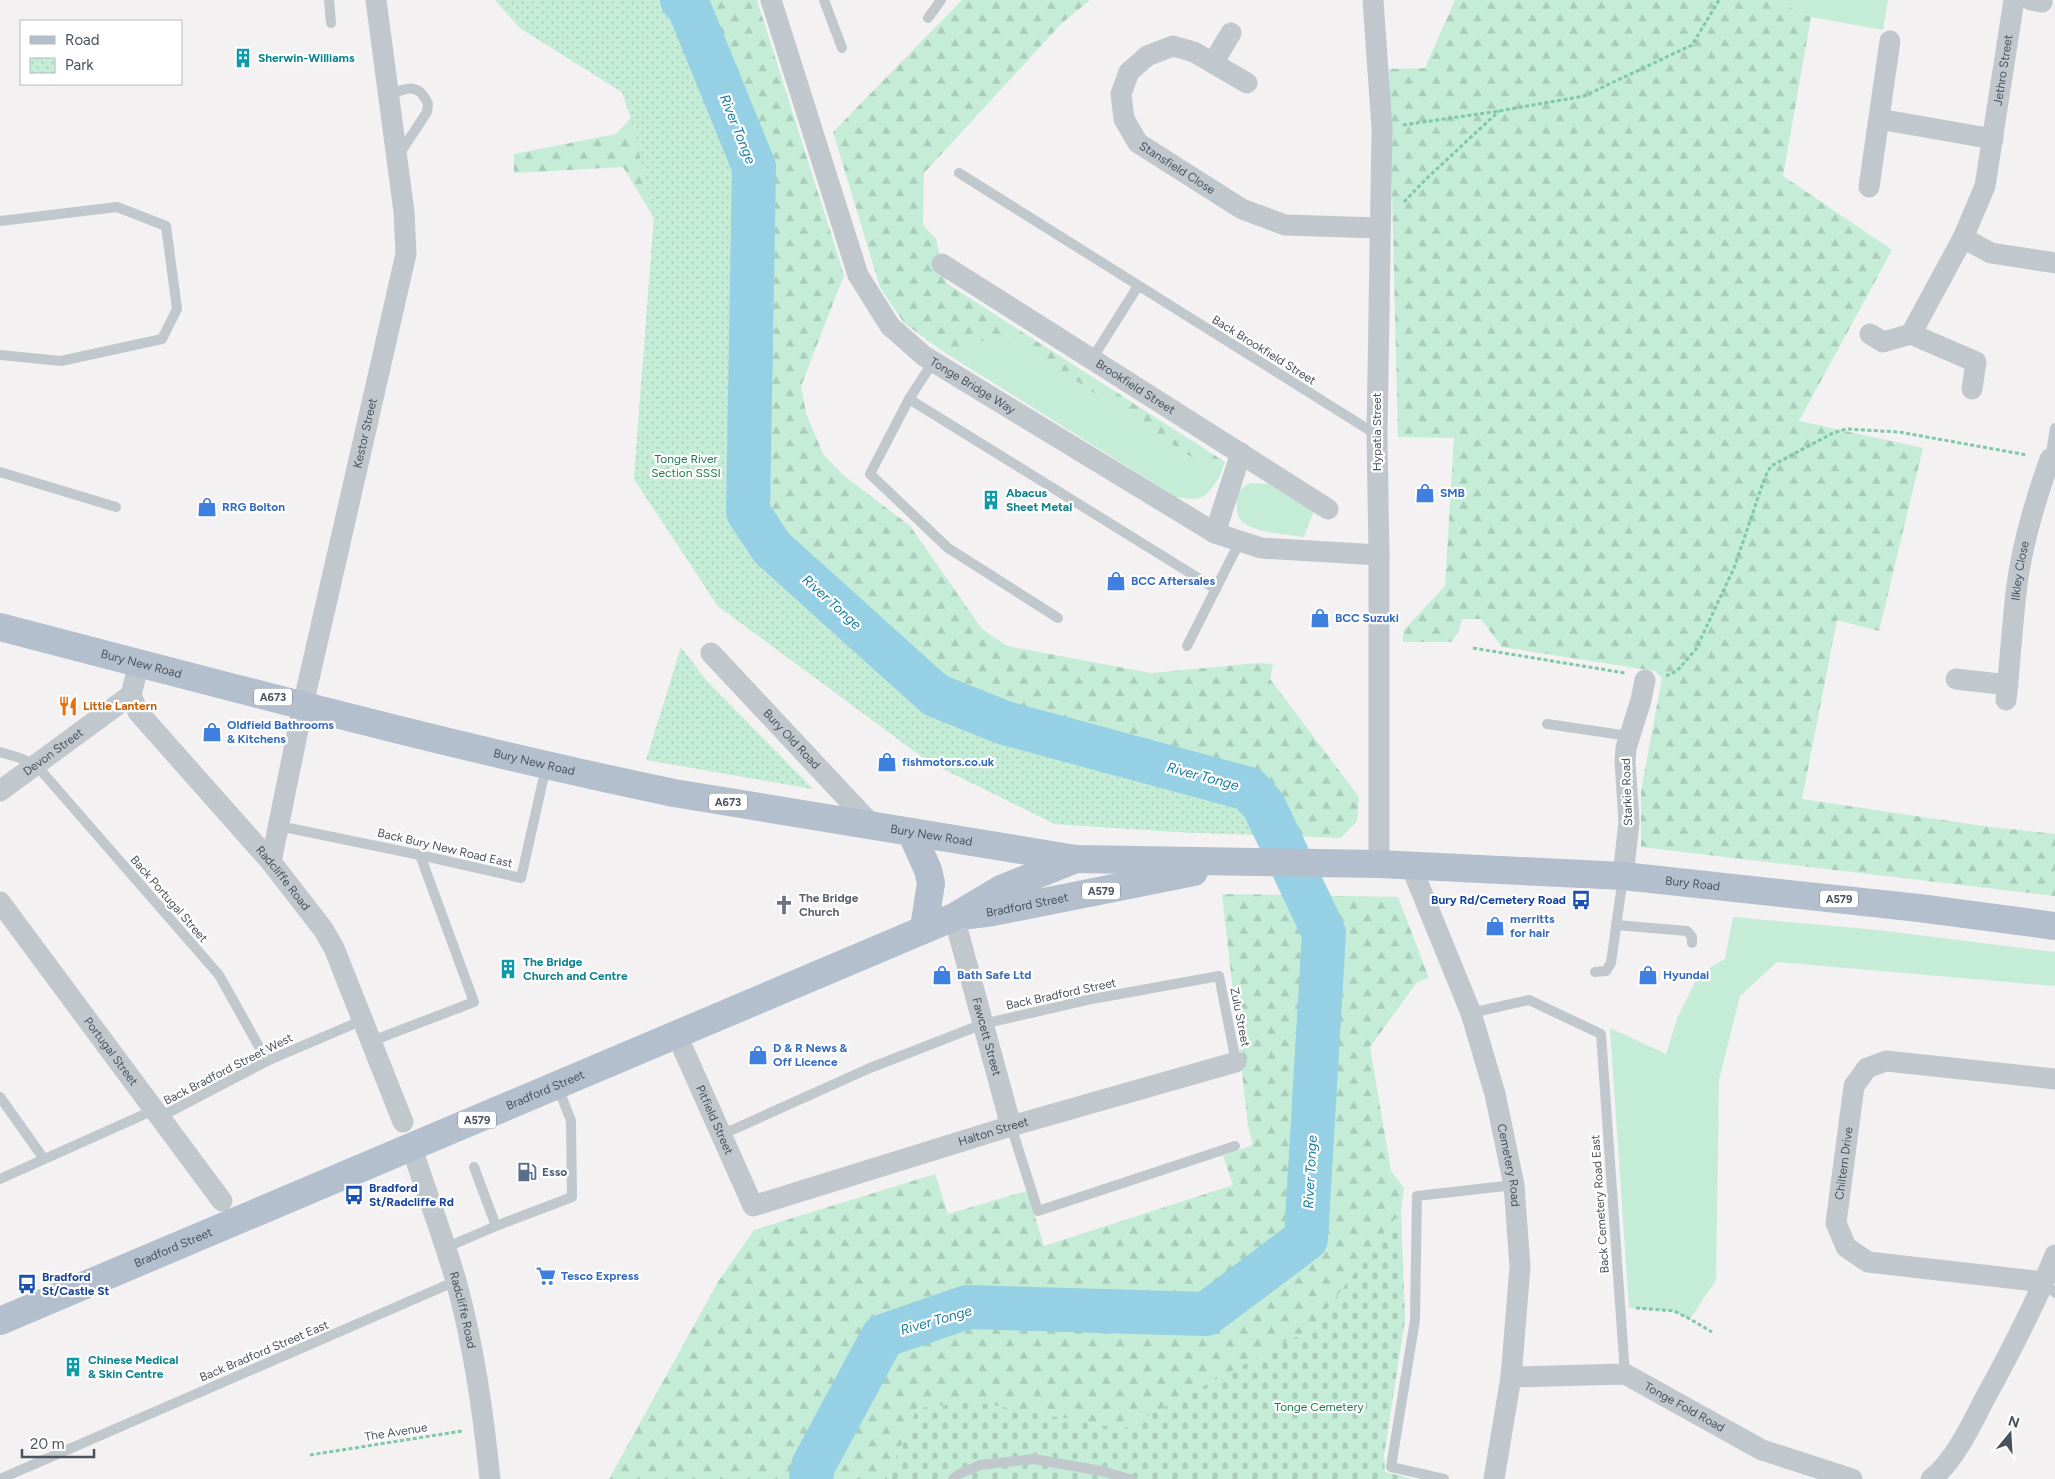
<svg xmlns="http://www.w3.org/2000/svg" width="2055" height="1479" viewBox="0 0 2055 1479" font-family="Figtree,sans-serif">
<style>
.green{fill:#c4ecd6}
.forest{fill:url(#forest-firs)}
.cemetery{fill:url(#cemetery-stones)}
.park{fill:url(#park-dots)}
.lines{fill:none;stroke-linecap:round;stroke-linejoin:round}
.river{stroke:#95d0e5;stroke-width:44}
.path{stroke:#7fc8a8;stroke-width:3;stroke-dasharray:4 2.5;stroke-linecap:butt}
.service{stroke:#c0c8ce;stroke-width:10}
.minor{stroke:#c0c8ce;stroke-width:21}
.primary{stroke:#b3bfcd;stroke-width:28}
.labels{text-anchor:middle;stroke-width:4.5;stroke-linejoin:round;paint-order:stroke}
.shield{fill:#fff;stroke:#80878e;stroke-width:1}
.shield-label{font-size:11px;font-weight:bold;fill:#4a535d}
.culture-label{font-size:12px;font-weight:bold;fill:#0d838f;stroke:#fff;text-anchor:start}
.street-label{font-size:12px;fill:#4a535d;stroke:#fff}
.park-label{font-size:12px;fill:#207a51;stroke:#fff}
.shop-label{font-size:12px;font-weight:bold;fill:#366cbe;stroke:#fff;text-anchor:start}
.food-label{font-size:12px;font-weight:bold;fill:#c56008;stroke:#fff;text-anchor:start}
.worship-label{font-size:12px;font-weight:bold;fill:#5b616d;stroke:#fff;text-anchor:start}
.transit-label{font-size:12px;font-weight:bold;fill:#164399;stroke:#fff;text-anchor:start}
.service-label{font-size:12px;font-weight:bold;fill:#4e5e75;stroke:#fff;text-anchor:start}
.water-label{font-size:14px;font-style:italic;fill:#197ea2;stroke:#fff}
</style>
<defs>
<pattern id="forest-firs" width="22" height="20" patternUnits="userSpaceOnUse" patternTransform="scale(1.25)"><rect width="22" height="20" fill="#c4ecd6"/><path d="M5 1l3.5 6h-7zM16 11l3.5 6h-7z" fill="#aaccba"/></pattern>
<pattern id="cemetery-stones" width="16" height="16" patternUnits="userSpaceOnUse" patternTransform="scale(1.25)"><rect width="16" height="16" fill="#c4ecd6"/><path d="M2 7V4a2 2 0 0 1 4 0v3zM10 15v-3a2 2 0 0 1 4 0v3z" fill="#aaccba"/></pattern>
<pattern id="park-dots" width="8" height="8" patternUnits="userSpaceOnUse" patternTransform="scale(1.25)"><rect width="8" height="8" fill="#c4ecd6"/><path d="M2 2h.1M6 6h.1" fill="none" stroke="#aaccba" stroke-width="1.8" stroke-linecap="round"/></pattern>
</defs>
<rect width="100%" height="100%" fill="#f3f1f1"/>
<!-- green -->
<g class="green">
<path d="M 1776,0 L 1888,0 L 1883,30 L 1811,17 Z"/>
<path d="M 1006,335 L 1220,476 C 1204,500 1203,501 1176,497 L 944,352 Z"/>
<path d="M 1251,483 L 1269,484 L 1315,508 L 1304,537 C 1288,534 1249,533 1240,519 C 1236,514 1237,507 1237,500 C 1238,491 1243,486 1251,483 Z"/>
<path d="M 1733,917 L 1878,930 L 2055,952 L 2055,986 L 1777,962 L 1740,996 L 1719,1080 L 1716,1280 L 1690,1319 L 1674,1311 L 1629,1308 L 1610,1028 L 1666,1054 L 1678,1016 L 1699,974 L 1725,959 Z"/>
</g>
<!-- forest -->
<g class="forest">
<path d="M 495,0 L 757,0 L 844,275 L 801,386 L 806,413 L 823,454 L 843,475 L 910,526 L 982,629 L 1007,646 L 1151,673 L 1258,663 L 1273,664 L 1270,679 L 1359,797 L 1357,821 L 1341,838 L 1179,832 L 1055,824 L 929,762 L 718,606 L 634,479 L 654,218 L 623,167 L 514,173 L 514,154 L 616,134 L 631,118 L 622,92 L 520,28 Z"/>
<path d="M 962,0 L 1090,0 L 1061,24 L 924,173 L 923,225 L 936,239 L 946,283 L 1225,462 L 1220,476 L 1006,335 L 944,352 L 904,323 L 880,287 L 833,132 Z"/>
<path d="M 1455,0 L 1776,0 L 1811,17 L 1783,176 L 1892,250 L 1799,421 L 1923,448 L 1879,631 L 1837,620 L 1802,799 L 1983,826 L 2055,834 L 2055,896 L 1641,847 L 1641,791 L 1662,678 L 1655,671 L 1502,647 L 1481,619 L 1462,619 L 1458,633 L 1451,642 L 1403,642 L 1403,631 L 1445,586 L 1454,438 L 1398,437 L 1389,69 L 1425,68 Z"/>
<path d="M 1222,894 L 1398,897 L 1429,978 L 1417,982 L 1370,1047 L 1391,1171 L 1404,1188 L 1401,1211 L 1313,1328 L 1123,1429 L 975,1402 L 917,1408 L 887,1479 L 609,1479 L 718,1282 L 754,1230 L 935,1174 L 948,1214 L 1027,1191 L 1044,1246 L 1233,1185 L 1223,1156 L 1253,1145 L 1248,1126 Z"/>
</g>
<!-- cemetery -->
<path class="cemetery" d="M 1401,1211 L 1405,1320 L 1384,1455 L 1385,1472 L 1413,1479 L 887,1479 L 917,1408 L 975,1402 L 1123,1429 L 1313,1328 Z"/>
<!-- park -->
<g class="park">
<path d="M 495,0 L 661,0 L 677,13 L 743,167 L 735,513 L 762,557 L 930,706 L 1000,735 L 1242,799 L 1254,810 L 1266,835 L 1179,832 L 1055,824 L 929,762 L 718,606 L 634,479 L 654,218 L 631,118 L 622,92 L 520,28 Z"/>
<path d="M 681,647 L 706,680 L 813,789 L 646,760 Z"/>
</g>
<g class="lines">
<!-- river -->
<path class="river" d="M 682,0 L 688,5 L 754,167 L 748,512 L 772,548 L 935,695 L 1005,723 L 1249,789 L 1264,806 L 1324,933 L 1306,1239 L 1206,1314 L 967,1307 L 883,1336 L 813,1466 L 811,1479"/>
<!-- path -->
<g class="path">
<path d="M 1403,125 L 1499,111 L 1584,96 L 1692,45 L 1719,0"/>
<path d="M 1404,202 L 1425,180 L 1499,111"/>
<path d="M 1473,648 L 1625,673"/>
<path d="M 1666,676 L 1677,671 L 1696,649 L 1734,568 L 1765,477 L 1771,466 L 1833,433 L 1846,429 L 1899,432 L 2027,455"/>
<path d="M 1636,1308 L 1674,1311 L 1690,1319 L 1712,1332"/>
<path d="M 310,1455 L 462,1431"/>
</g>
<!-- service -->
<g class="service">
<path d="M 329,0 L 331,23"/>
<path d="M 824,0 L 842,48"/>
<path d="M 928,18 L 941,0"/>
<path d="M 389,95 C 406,88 419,82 428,104 L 427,112 L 400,153"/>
<path d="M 959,173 L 1377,435"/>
<path d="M 0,221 L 117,207 L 166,226 L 177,309 L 162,339 L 61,361 L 0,355"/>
<path d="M 1092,359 L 1138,286"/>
<path d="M 933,362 L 909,399 L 870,474 L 948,548 L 1058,618"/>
<path d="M 909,399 L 1216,589"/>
<path d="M 2050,459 L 2055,428"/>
<path d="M 0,472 L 116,507"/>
<path d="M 1187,646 L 1240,541"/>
<path d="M 1547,724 L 1629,736"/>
<path d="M 0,752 L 20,758 L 37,766 L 219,975 L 267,1061"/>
<path d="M 279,826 L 420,855 L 521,878 L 546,767"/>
<path d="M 1616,925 L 1687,931 L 1692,937 L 1692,943"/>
<path d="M 1595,972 L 1606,971 L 1611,963 L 1623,877"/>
<path d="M 1471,1013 L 1529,1000 L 1601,1034 L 1625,1374"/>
<path d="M 372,1041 L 474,1002 L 420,855"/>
<path d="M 0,1097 L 44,1159"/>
<path d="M 160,1117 L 267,1061 L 363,1020"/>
<path d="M 1011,1126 L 1038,1211 L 1235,1146"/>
<path d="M 721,1135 L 870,1068 L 983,1024 L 1092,999 L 1219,976 L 1236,1062"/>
<path d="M 0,1179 L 154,1110"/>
<path d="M 496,1226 L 572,1197 L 571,1121 L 558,1087"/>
<path d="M 445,1248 L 496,1226 L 474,1167"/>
<path d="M 2044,1282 L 2055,1293"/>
<path d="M 0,1479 L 456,1281"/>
<path d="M 953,1479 L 959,1474 L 980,1465 L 1034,1459 L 1101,1471 L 1130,1479"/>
<path d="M 1444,1479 L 1391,1467 L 1415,1320 L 1417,1196 L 1514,1185"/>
</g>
<!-- minor -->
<g class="minor">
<path id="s1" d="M 771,0 L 858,275 L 890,326 L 924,356 L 1215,533 L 1261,548 L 1379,555"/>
<path d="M 1373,0 L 1382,128 L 1377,435 L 1379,555 L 1379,864"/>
<path d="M 2031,0 L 2042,2"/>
<path d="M 1213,63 L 1231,33"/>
<path id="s2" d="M 1247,83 L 1194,52 L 1173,46 L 1147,56 L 1129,72 L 1121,94 L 1124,119 L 1138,143 L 1242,209 L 1285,225 L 1380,228"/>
<path d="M 1879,119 L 1993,139"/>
<path d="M 1869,187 L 1890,41"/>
<path d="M 1963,238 L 1991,253 L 2055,263"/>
<path id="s3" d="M 942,264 L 1328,509"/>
<path d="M 1870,334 L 1883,342 L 1911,334"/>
<path id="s4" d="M 1972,389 L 1976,362 L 1911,334 L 1963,238 L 1985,186 L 2014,0"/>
<path d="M 1215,533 L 1241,453"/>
<path id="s5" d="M 711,653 L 872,825"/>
<path id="s6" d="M 139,663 L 131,695 L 138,712 L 271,862 L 323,929 L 334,948 L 403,1122"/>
<path d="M 1956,679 L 2008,685"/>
<path id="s7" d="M 2006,700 C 2010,664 2012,628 2016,593 C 2021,548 2035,501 2050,459 L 2055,459"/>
<path id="s8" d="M 0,791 L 131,695"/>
<path id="s9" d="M 271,862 L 303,705 L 406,254 L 404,212 L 376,0"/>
<path id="s10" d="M 1411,866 L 1471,1013 L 1495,1094 L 1514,1185 L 1520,1267 L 1511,1377 L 1494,1479"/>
<path d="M 1623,876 L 1629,822 L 1625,761 L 1626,748 L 1641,700 L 1645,680"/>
<path id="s11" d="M 0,902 L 222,1201"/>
<path id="s12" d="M 954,917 L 1011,1126"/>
<path id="s13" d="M 676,1033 L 753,1206 L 1011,1126 L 1236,1062"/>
<path id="s14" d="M 412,1148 C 426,1192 443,1236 456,1281 C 474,1346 483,1412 490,1479"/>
<path id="s15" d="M 2044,1282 L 1868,1262 L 1846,1247 L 1836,1223 L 1854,1086 L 1867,1068 L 1886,1061 L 2055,1079"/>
<path id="s16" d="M 1511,1377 L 1625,1374 L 1762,1450 L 1852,1479"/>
<path d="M 1931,1479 C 1953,1463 1972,1424 1984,1400 C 2010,1353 2035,1305 2055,1255"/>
</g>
<!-- primary -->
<g class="primary">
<path id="s17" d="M 0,627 C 224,685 448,746 674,793 L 1076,859 L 1379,864 L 1623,876 L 1919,908 L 2055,926"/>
<path d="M 911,832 L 928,870 L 931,883 L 924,928"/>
<path id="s18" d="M 969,915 L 993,912 L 1194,872"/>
<path id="s19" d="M 0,1321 L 954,917 L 1001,889 L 1076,859"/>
</g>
</g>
<!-- icons -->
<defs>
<symbol id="building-bare" viewBox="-9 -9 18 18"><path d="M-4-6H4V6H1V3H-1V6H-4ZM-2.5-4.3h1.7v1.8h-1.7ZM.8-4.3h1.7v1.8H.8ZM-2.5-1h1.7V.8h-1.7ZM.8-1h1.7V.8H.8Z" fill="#0f9aa8" stroke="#fff" stroke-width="2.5" paint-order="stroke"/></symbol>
<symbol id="shop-bare" viewBox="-9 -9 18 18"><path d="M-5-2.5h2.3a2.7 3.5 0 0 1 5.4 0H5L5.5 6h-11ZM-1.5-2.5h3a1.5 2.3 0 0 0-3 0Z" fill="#3f7fe0" stroke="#fff" stroke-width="2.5" paint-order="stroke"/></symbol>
<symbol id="restaurant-bare" viewBox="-9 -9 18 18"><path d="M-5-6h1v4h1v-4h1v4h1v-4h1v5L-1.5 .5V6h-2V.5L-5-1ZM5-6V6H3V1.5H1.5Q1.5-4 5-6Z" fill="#e8710a" stroke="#fff" stroke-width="2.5" paint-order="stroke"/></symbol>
<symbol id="bus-bare" viewBox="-9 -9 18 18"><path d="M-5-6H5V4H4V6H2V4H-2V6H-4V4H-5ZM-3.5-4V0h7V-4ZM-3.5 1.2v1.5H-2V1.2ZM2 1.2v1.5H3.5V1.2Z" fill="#1a4fb4" stroke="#fff" stroke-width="2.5" paint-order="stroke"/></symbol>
<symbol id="church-bare" viewBox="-9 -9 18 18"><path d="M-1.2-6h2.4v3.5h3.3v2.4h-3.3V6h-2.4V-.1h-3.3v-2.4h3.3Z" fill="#6b7280" stroke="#fff" stroke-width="2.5" paint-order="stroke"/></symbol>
<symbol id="fuel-bare" viewBox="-9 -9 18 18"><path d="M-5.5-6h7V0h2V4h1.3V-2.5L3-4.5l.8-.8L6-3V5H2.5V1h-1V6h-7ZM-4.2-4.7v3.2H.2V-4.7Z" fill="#5c6f8a" stroke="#fff" stroke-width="2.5" paint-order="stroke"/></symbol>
<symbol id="supermarket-bare" viewBox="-9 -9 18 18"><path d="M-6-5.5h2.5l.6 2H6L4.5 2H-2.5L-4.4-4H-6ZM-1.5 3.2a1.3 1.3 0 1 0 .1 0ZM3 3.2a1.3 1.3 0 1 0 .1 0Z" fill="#3f7fe0" stroke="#fff" stroke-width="2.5" paint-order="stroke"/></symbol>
</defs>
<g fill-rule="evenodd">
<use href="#building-bare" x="229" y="44" width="28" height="28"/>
<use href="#shop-bare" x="1411" y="479" width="28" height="28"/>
<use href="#building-bare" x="977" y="486" width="28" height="28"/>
<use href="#shop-bare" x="193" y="493" width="28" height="28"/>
<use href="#shop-bare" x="1102" y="567" width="28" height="28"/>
<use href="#shop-bare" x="1306" y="604" width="28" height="28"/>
<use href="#restaurant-bare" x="54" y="692" width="28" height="28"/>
<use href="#shop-bare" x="198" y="718" width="28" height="28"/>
<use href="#shop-bare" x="873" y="748" width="28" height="28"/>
<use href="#bus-bare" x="1567" y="886" width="28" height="28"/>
<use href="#church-bare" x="770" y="891" width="28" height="28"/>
<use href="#shop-bare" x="1481" y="912" width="28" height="28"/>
<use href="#building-bare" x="494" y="955" width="28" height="28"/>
<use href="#shop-bare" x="928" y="961" width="28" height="28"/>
<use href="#shop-bare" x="1634" y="961" width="28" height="28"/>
<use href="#shop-bare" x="744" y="1041" width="28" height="28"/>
<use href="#fuel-bare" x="513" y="1158" width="28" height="28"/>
<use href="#bus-bare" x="340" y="1181" width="28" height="28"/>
<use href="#supermarket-bare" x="532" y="1262" width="28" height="28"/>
<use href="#bus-bare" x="13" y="1270" width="28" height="28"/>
<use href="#building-bare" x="59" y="1353" width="28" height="28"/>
</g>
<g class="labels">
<!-- shield labels -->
<g class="shield">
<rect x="254" y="688.5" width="38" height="17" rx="4"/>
<rect x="709" y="793.5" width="38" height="17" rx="4"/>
<rect x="1082" y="882.5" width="38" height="17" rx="4"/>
<rect x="1820" y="890.5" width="38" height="17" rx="4"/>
<rect x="458" y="1111.5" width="38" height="17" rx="4"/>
</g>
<g class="shield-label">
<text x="273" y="701">A673</text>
<text x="728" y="806">A673</text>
<text x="1101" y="895">A579</text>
<text x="1839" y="903">A579</text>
<text x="477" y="1124">A579</text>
</g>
<!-- culture labels -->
<g class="culture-label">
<text x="258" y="62">Sherwin-Williams</text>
<text x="1006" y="497">Abacus<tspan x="1006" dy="14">Sheet Metal</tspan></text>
<text x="523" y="966">The Bridge<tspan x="523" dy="14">Church and Centre</tspan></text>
<text x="88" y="1364">Chinese Medical<tspan x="88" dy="14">&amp; Skin Centre</tspan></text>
</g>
<!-- street labels -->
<g class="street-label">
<text dy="4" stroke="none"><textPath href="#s4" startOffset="381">Jethro Street</textPath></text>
<text dy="4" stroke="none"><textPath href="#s2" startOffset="258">Stansfield Close</textPath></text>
<text transform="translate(1264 350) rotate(32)" y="4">Back Brookfield Street</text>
<text dy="4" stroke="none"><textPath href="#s1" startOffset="451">Tonge Bridge Way</textPath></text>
<text dy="4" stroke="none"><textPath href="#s3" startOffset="229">Brookfield Street</textPath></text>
<text transform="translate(1377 432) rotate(-90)" y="4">Hypatia Street</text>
<text dy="4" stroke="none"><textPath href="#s9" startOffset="439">Kestor Street</textPath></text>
<text dy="4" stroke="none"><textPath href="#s7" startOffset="130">Ilkley Close</textPath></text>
<text dy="4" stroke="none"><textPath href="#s17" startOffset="146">Bury New Road</textPath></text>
<text dy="4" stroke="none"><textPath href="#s5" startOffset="118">Bury Old Road</textPath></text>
<text dy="4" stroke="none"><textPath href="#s8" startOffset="66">Devon Street</textPath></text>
<text dy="4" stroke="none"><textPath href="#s17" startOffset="551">Bury New Road</textPath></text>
<text transform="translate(1627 792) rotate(-92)" y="4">Starkie Road</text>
<text dy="4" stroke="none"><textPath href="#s17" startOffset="955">Bury New Road</textPath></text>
<text transform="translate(445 848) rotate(13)" y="4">Back Bury New Road East</text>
<text dy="4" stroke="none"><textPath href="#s6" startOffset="272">Radcliffe Road</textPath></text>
<text dy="4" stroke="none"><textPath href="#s17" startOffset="1719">Bury Road</textPath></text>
<text transform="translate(169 899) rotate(49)" y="4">Back Portugal Street</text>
<text dy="4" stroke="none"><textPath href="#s18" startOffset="59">Bradford Street</textPath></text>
<text transform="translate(1061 994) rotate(-12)" y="4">Back Bradford Street</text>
<text transform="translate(1240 1017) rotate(79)" y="4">Zulu Street</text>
<text dy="4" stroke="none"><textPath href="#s12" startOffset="124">Fawcett Street</textPath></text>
<text dy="4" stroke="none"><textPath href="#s11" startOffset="186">Portugal Street</textPath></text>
<text transform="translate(228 1069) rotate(-27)" y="4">Back Bradford Street West</text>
<text dy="4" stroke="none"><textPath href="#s19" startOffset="592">Bradford Street</textPath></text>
<text dy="4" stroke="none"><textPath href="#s13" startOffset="95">Pitfield Street</textPath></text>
<text dy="4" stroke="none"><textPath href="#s13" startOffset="441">Halton Street</textPath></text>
<text dy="4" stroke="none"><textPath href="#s15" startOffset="290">Chiltern Drive</textPath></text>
<text dy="4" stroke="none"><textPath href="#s10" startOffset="316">Cemetery Road</textPath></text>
<text transform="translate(1600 1204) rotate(-94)" y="4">Back Cemetery Road East</text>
<text dy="4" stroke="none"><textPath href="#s19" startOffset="188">Bradford Street</textPath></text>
<text dy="4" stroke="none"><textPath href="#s14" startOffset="170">Radcliffe Road</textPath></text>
<text transform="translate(264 1351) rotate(-23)" y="4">Back Bradford Street East</text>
<text dy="4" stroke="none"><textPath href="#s16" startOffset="182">Tonge Fold Road</textPath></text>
<text transform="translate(396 1432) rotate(-9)" y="4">The Avenue</text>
</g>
<!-- park labels -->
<g class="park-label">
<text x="686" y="463">Tonge River<tspan x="686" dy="14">Section SSSI</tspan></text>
<text x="1319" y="1411">Tonge Cemetery</text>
</g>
<!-- shop labels -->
<g class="shop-label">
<text x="1440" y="497">SMB</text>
<text x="222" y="511">RRG Bolton</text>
<text x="1131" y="585">BCC Aftersales</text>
<text x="1335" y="622">BCC Suzuki</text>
<text x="227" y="729">Oldfield Bathrooms<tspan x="227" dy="14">&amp; Kitchens</tspan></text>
<text x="902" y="766">fishmotors.co.uk</text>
<text x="1510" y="923">merritts<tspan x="1510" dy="14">for hair</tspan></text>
<text x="957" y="979">Bath Safe Ltd</text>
<text x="1663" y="979">Hyundai</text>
<text x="773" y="1052">D &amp; R News &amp;<tspan x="773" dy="14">Off Licence</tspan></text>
<text x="561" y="1280">Tesco Express</text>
</g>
<!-- food labels -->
<g class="food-label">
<text x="83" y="710">Little Lantern</text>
</g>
<!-- worship labels -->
<g class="worship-label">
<text x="799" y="902">The Bridge<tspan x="799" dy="14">Church</tspan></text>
</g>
<!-- transit labels -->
<g class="transit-label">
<text x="1566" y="904" text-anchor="end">Bury Rd/Cemetery Road</text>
<text x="369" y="1192">Bradford<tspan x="369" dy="14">St/Radcliffe Rd</tspan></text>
<text x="42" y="1281">Bradford<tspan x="42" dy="14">St/Castle St</tspan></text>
</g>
<!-- service labels -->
<g class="service-label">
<text x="542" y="1176">Esso</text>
</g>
<!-- water labels -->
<g class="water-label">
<text transform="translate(738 129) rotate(68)" y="5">River Tonge</text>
<text transform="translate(832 602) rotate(42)" y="5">River Tonge</text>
<text transform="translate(1203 776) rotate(15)" y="5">River Tonge</text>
<text transform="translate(1310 1172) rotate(-87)" y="5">River Tonge</text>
<text transform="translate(936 1320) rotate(-16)" y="5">River Tonge</text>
</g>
</g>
<!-- legend -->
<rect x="20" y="20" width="162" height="65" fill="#ffffff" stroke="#b7babe"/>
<rect x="30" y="36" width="25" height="8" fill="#b3bfcd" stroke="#b7babe"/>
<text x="65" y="45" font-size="15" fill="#4a535d">Road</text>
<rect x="30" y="58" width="25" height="15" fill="url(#park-dots)" stroke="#b7babe"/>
<text x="65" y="70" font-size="15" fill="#4a535d">Park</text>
<!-- north arrow -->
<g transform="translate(2010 1434) rotate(18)" stroke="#ffffff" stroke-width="4" paint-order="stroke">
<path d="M0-4L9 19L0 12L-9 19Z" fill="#4a535d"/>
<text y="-8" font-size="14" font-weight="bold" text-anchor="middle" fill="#4a535d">N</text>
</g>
<!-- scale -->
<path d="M22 1449v8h72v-8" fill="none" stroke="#4a535d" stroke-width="2.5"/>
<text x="30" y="1449" font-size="15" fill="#4a535d" stroke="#ffffff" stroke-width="4" paint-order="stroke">20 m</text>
</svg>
